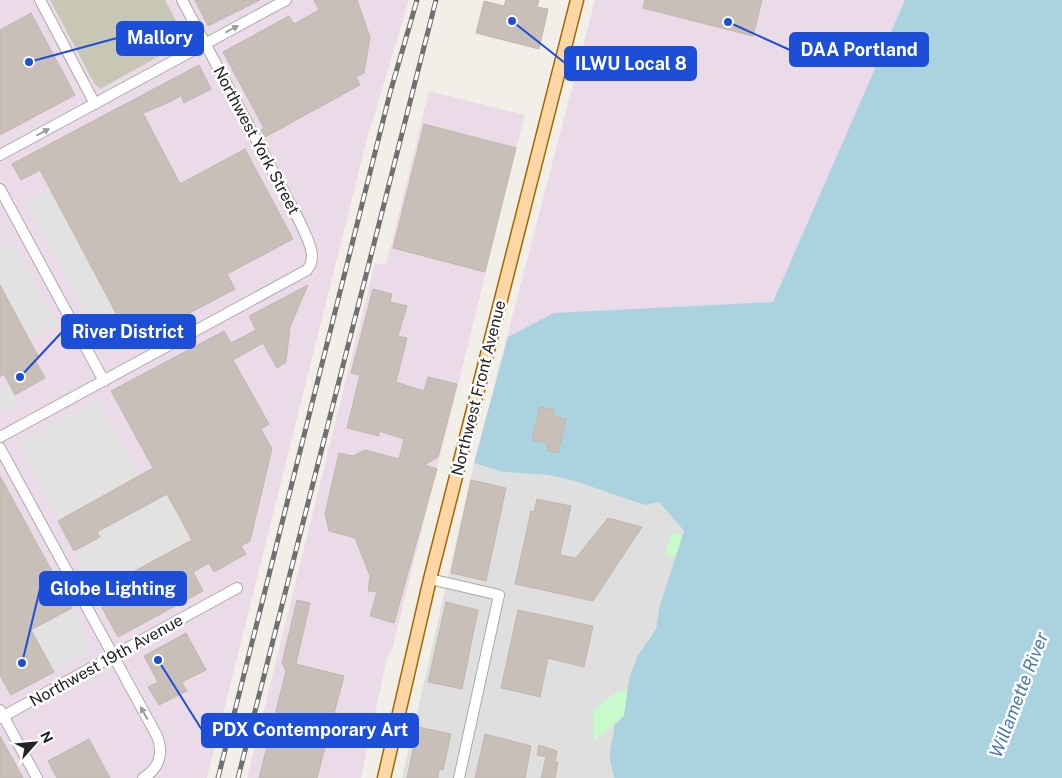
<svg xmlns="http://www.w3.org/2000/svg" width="1062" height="778" viewBox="0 0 1062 778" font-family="'Public Sans',sans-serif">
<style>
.residential{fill:#e0dfdf}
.industrial{fill:#ebdbe8}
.construction{fill:#c7c7b4}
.park{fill:#c8facc}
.parking{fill:#e2e2e2}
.water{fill:#aad3df}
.building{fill:#c7bfb8;stroke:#c4b6ab}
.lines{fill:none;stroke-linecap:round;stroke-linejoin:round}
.minor-casing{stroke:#a9a9a9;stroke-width:12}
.major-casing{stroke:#a06b00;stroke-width:15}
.minor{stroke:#fff;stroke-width:10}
.major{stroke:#fcd6a4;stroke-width:12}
.rail-casing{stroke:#707070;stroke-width:5}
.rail{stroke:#fff;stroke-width:3;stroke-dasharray:9;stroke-linecap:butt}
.oneway{fill:#9c9c9c}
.labels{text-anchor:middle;stroke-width:5;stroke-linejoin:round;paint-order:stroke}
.street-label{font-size:16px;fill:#222;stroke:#fff}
.water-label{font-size:18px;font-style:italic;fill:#4a7aab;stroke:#fff}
.leader{fill:none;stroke:#1d4ed8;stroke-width:2}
.callout-dot{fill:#1d4ed8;stroke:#fff;stroke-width:2}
.callout{fill:#1d4ed8;stroke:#1d4ed8;stroke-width:2}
.callout-label{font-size:18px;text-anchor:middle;font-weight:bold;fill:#fff}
</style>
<rect width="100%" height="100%" fill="#f2efe9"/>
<!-- residential -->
<path class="residential" d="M 474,463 L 504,472 L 548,475 L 571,480 L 605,492 L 659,502 L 684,531 L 659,608 L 656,629 L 638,655 L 624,716 L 614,725 L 615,732 L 612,740 L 614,778 L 402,778 Z"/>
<!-- industrial -->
<g class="industrial">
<path d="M 0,0 L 409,0 L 367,139 L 207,778 L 0,778 Z"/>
<path d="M 595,0 L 957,0 L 808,349 L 474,463 Z"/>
<path d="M 429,91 L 525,115 L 392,650 L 387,658 L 361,778 L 247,778 L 375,263 L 386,265 Z"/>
</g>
<!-- construction -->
<path class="construction" d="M 50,0 L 165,0 L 182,32 L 181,44 L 100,89 L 94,83 Z"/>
<!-- park -->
<path class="park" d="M 672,532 L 732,554 L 625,716 L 594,741 L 593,710 L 617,692 L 629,689 L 694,563 L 665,554 Z"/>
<!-- parking -->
<g class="parking">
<path d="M 50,189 L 133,343 L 108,357 L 25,202 Z"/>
<path d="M 0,234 L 5,248 L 15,244 L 58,325 L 30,340 L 0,285 Z"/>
<path d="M 8,384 L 19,405 L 3,413 L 0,408 L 0,388 Z"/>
<path d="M 98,399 L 140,476 L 58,521 L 16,444 Z"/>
<path d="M 167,494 L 192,540 L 94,593 L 73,552 L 100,537 L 97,532 Z"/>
<path d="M 72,608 L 91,643 L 88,653 L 54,672 L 31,630 Z"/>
</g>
<!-- water -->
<path class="water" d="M 905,0 L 1062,0 L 1062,778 L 614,778 C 613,770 609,761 610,753 C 610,743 615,735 614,725 L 624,716 L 629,679 L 638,655 L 656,629 L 659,608 L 684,531 L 659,502 L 645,505 L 571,480 L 548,475 L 503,472 L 474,463 L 508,337 L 554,313 L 773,302 Z"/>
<!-- building -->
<g class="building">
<path d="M 195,0 L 260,0 L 208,26 Z"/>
<path d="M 314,0 L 357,0 L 370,37 L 364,73 L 356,77 L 360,85 L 265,137 L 261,130 L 264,128 L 223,52 L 289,16 L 294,24 L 319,10 Z"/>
<path d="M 506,0 L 539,0 L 537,7 L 548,9 L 539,49 L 476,33 L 484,1 L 504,6 Z"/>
<path d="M 645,0 L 762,0 L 753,36 L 643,8 Z"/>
<path d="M 31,13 L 75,95 L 0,135 L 0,30 Z"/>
<path d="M 199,65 L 211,89 L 184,103 L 181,96 L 163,105 L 143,113 L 180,184 L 245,149 L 293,239 L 227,274 L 235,289 L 137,341 L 123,314 L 118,317 L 40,170 L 21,180 L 12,164 Z"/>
<path d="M 424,124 L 516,148 L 485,272 L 393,248 Z"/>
<path d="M 0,285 L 38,356 L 34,358 L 45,378 L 15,395 L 4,374 L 0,377 Z"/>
<path d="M 308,285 L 290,327 L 286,362 L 277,368 L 263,343 L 233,360 L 269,424 L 261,429 L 272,449 L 250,541 L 241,546 L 246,554 L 214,572 L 209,563 L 193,572 L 203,591 L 118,637 L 94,593 L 192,540 L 167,494 L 97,532 L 100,537 L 74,551 L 58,521 L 153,468 L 111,391 L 224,331 L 231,343 L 256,330 L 249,316 Z"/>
<path d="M 373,289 L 392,294 L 390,302 L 407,306 L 398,336 L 407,338 L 396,382 L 424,391 L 428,377 L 457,384 L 438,457 L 424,465 L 437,469 L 394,623 L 370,616 L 377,592 L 368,591 L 370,576 L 355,538 L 329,531 L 325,514 L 339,453 L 353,456 L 365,450 L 399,459 L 404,439 L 379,431 L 379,436 L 347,428 L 360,375 L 351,373 Z"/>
<path d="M 540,407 L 555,410 L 553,416 L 566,419 L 558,453 L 547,450 L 548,444 L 532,440 Z"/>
<path d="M 0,476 L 72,608 L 31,630 L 54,672 L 11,695 L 0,675 Z"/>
<path d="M 471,480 L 506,488 L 486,581 L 451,573 Z"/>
<path d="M 537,499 L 571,506 L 560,555 L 576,558 L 608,518 L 642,527 L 593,601 L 515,584 L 531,511 L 534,512 Z"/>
<path d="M 297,600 L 310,603 L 296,664 L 344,676 L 317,778 L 259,778 L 286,671 L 282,663 Z"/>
<path d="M 446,602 L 478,610 L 462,689 L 428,682 Z"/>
<path d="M 518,610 L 593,626 L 584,667 L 548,658 L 540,697 L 501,688 Z"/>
<path d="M 186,633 L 206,670 L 182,682 L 187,691 L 159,705 L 148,687 L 158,682 L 144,656 Z"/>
<path d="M 418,727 L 451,734 L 443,770 L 439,769 L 438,778 L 407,778 Z"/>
<path d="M 485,734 L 531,746 L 525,778 L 475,778 Z"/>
<path d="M 0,736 L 23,778 L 0,778 Z"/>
<path d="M 89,739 L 110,778 L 57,778 L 48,761 Z"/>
<path d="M 539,745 L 557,751 L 555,762 L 558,762 L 555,778 L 541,778 L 546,757 L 537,755 Z"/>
</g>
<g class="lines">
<defs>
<g id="minor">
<path d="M 40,0 L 95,104"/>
<path d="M 0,155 L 286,0"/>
<path d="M 0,189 L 104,381"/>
<path d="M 0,437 L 307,270 C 319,256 306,237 300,222 L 182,0"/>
<path d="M 0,448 L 157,736 C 164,753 159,769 143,778"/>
<path d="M 430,579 L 499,595 L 459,778"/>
<path d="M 0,710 L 37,778"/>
<path d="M 0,718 L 237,588"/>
</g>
<path id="major" d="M 384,778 L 430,579 L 577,0"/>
</defs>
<!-- minor casing -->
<use href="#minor" class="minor-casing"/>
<!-- major casing -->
<use href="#major" class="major-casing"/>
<!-- minor -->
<use href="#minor" class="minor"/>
<!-- major -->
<use href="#major" class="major"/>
<defs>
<g id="rail">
<path d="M 218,778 L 390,93 L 417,0"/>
<path d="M 238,778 L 436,0"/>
</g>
</defs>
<!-- rail casing -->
<use href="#rail" class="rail-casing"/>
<!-- rail -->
<use href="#rail" class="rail"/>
</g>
<!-- one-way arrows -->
<defs><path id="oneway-solid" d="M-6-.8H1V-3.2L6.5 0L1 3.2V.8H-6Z" transform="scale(1.25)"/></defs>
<g class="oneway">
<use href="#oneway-solid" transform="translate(232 29) rotate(-28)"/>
<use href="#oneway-solid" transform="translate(43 132) rotate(-28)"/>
<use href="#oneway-solid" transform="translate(144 713) rotate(-119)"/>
</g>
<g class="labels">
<!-- street labels -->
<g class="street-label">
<text transform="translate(257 140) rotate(62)" y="6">Northwest York Street</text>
<text transform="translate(478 388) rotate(-76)" y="6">Northwest Front Avenue</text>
<text transform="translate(106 660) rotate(-29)" y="6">Northwest 19th Avenue</text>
</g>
<!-- water labels -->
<g class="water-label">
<text transform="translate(1019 695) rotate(-69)" y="6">Willamette River</text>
</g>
</g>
<!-- callouts -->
<path class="leader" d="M29 62L117 38M728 22L790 50M512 21L565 63M20 377L62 332M22 663L40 589M158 660L202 730"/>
<g class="callout-dot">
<circle cx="29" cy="62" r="5"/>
<circle cx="728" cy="22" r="5"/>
<circle cx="512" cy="21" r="5"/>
<circle cx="20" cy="377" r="5"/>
<circle cx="22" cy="663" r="5"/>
<circle cx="158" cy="660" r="5"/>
</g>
<g class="callout">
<rect x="117" y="22" width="86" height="33" rx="5"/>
<rect x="790" y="33" width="138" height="33" rx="5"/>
<rect x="565" y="47" width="131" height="33" rx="5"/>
<rect x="62" y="315" width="133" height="33" rx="5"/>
<rect x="40" y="572" width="146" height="33" rx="5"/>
<rect x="202" y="714" width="216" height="33" rx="5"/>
</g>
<g class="callout-label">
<text x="160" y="44">Mallory</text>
<text x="859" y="56">DAA Portland</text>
<text x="631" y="70">ILWU Local 8</text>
<text x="128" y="338">River District</text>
<text x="113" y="595">Globe Lighting</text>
<text x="310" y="736">PDX Contemporary Art</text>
</g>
<!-- north arrow -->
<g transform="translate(35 743) rotate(63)" stroke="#ffffff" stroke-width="4" paint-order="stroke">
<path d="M0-4L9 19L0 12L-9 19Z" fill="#222222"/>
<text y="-8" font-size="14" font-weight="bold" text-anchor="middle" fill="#222222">N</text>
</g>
</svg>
